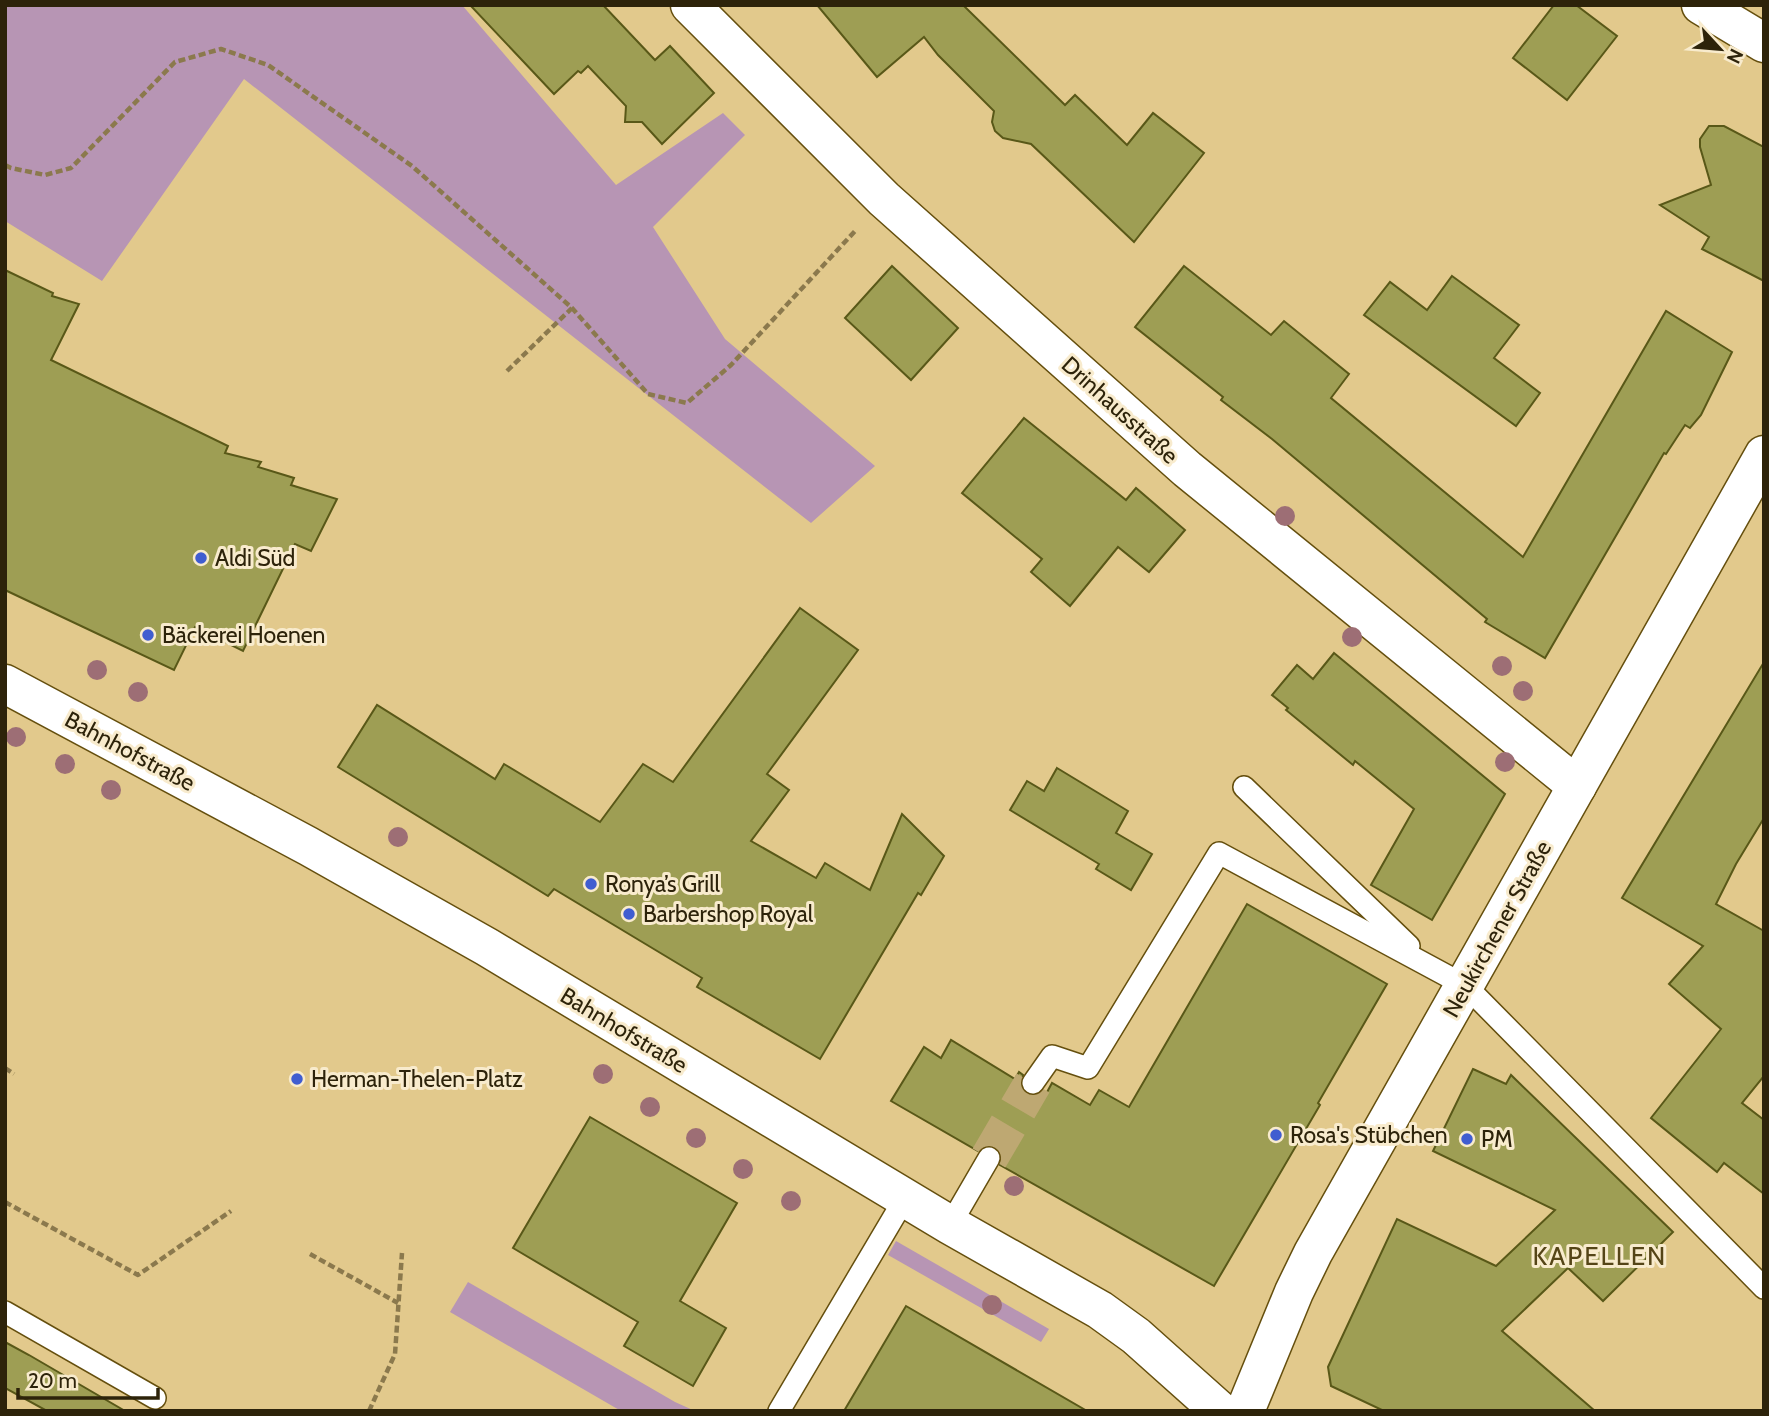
<svg xmlns="http://www.w3.org/2000/svg" width="1769" height="1416" viewBox="0 0 1769 1416" font-family="Cabin,sans-serif">
<style>
.green{fill:#b795b4}
.building{fill:#9e9e54;stroke:#595818;stroke-width:2}
.lines{fill:none;stroke-linecap:round;stroke-linejoin:round}
.street-tunnel{stroke:#bea872;stroke-width:38;stroke-dasharray:38 19;stroke-linecap:butt}
.lane-casing{stroke:#654f0e;stroke-width:24}
.street-casing{stroke:#654f0e;stroke-width:41}
.secondary-casing{stroke:#654f0e;stroke-width:41}
.path{stroke:#8b794d;stroke-width:4.5;stroke-dasharray:7 3.5;stroke-linecap:butt}
.lane{stroke:#fff;stroke-width:21}
.street{stroke:#fff;stroke-width:38}
.secondary{stroke:#fff;stroke-width:38}
.tree{fill:#9d6e75}
.poi-dot{fill:#405dd0;stroke:#f8ebcd;stroke-width:2.5}
.labels{text-anchor:middle;stroke-width:6;stroke-linejoin:round;paint-order:stroke}
.street-label{font-size:23px;fill:#2d230a;stroke:#f8ebcd}
.poi-label{font-size:23px;fill:#2d230a;stroke:#f8ebcd;text-anchor:start}
.quarter-label{font-size:26px;letter-spacing:2px;fill:#554517;stroke:#f8ebcd}
</style>
<rect width="100%" height="100%" fill="#e2c98c"/>
<!-- green -->
<g class="green">
<path d="M 5,5 L 462,5 L 616,185 L 723,113 L 745,135 L 653,227 L 725,339 L 875,466 L 811,523 L 244,79 L 102,281 L 5,221 Z"/>
<path d="M 896,1241 L 1049,1329 L 1041,1342 L 888,1255 Z"/>
<path d="M 468,1282 L 675,1402 L 695,1411 L 621,1411 L 450,1312 Z"/>
</g>
<!-- building -->
<g class="building">
<path d="M 470,5 L 603,5 L 655,60 L 670,46 L 714,93 L 662,144 L 642,122 L 625,122 L 626,106 L 588,66 L 581,73 L 578,71 L 554,94 Z"/>
<path d="M 817,5 L 963,5 L 1065,105 L 1075,95 L 1127,145 L 1153,113 L 1204,153 L 1134,242 L 1031,144 L 1003,138 L 995,131 L 992,122 L 994,111 L 938,55 L 924,37 L 877,77 Z"/>
<path d="M 1554,5 L 1576,5 L 1617,36 L 1567,100 L 1513,58 Z"/>
<path d="M 1709,126 L 1724,126 L 1764,147 L 1764,281 L 1702,249 L 1709,237 L 1660,205 L 1711,185 L 1700,147 L 1700,139 Z"/>
<path d="M 892,266 L 958,328 L 911,380 L 845,318 Z"/>
<path d="M 1184,266 L 1271,335 L 1284,321 L 1349,374 L 1331,398 L 1523,557 L 1666,311 L 1732,352 L 1701,415 L 1690,428 L 1685,425 L 1666,454 L 1664,453 L 1545,658 L 1485,622 L 1487,619 L 1272,439 L 1221,400 L 1223,397 L 1135,327 Z"/>
<path d="M 5,270 L 53,293 L 52,296 L 79,304 L 51,360 L 228,446 L 225,453 L 261,462 L 258,467 L 294,478 L 291,485 L 337,499 L 311,551 L 295,544 L 243,651 L 195,627 L 174,670 L 5,590 Z"/>
<path d="M 1452,276 L 1519,325 L 1494,358 L 1540,393 L 1516,426 L 1364,315 L 1390,282 L 1427,310 Z"/>
<path d="M 1024,418 L 1126,500 L 1136,488 L 1185,530 L 1149,572 L 1118,547 L 1070,606 L 1031,572 L 1042,559 L 962,493 Z"/>
<path d="M 800,608 L 858,650 L 767,774 L 789,790 L 751,841 L 816,878 L 825,863 L 870,890 L 902,814 L 944,856 L 921,895 L 918,893 L 820,1059 L 697,987 L 702,978 L 554,889 L 548,896 L 338,767 L 377,705 L 495,779 L 504,764 L 600,822 L 643,764 L 673,782 Z"/>
<path d="M 1334,653 L 1505,794 L 1432,920 L 1371,885 L 1414,809 L 1355,761 L 1353,765 L 1286,710 L 1288,708 L 1272,695 L 1297,665 L 1313,679 Z"/>
<path d="M 1764,662 L 1764,818 L 1736,864 L 1716,904 L 1764,931 L 1764,1076 L 1742,1103 L 1764,1120 L 1764,1194 L 1724,1163 L 1717,1172 L 1651,1118 L 1721,1029 L 1669,984 L 1703,946 L 1622,898 Z"/>
<path d="M 1057,768 L 1128,811 L 1116,833 L 1152,854 L 1131,890 L 1096,869 L 1099,864 L 1010,810 L 1027,781 L 1044,791 Z"/>
<path d="M 1247,904 L 1387,984 L 1318,1103 L 1320,1105 L 1214,1286 L 1000,1165 L 1002,1157 L 996,1147 L 988,1145 L 978,1151 L 891,1101 L 924,1047 L 941,1058 L 951,1040 L 1015,1079 L 1019,1072 L 1023,1075 L 1021,1088 L 1026,1094 L 1033,1096 L 1043,1091 L 1046,1094 L 1052,1083 L 1090,1105 L 1099,1090 L 1129,1107 Z"/>
<path d="M 1473,1069 L 1506,1084 L 1511,1075 L 1673,1232 L 1603,1301 L 1568,1268 L 1502,1331 L 1595,1411 L 1384,1411 L 1331,1386 L 1328,1367 L 1397,1219 L 1496,1266 L 1555,1210 L 1433,1151 Z"/>
<path d="M 590,1117 L 737,1203 L 680,1301 L 726,1328 L 693,1386 L 624,1346 L 638,1322 L 513,1248 Z"/>
<path d="M 906,1306 L 1087,1411 L 844,1411 Z"/>
<path d="M 5,1342 L 29,1355 L 125,1411 L 47,1411 L 5,1388 Z"/>
</g>
<g class="lines">
<!-- street-tunnel -->
<path class="street-tunnel" d="M 989,1158 L 1033,1083"/>
<defs>
<g id="lane">
<path d="M 1244,787 L 1409,946"/>
<path d="M 1033,1083 L 1052,1056 L 1088,1068 L 1219,853 L 1466,986 L 1764,1288"/>
<path d="M 950,1225 L 989,1158"/>
<path d="M 5,1312 L 155,1398"/>
<path d="M 779,1411 L 905,1198"/>
</g>
<g id="street">
<path d="M 690,5 L 884,199 L 1187,469 L 1577,786"/>
<path d="M 1701,5 L 1764,43"/>
</g>
<g id="secondary">
<path d="M 5,684 L 308,846 L 487,947 L 950,1225 L 1100,1310 L 1136,1336 L 1220,1411"/>
<path d="M 1245,1411 L 1294,1292 L 1313,1253 L 1764,455"/>
</g>
</defs>
<!-- lane casing -->
<use href="#lane" class="lane-casing"/>
<!-- street casing -->
<use href="#street" class="street-casing"/>
<!-- secondary casing -->
<use href="#secondary" class="secondary-casing"/>
<!-- path -->
<g class="path">
<path d="M 5,165 L 11,168 L 45,175 L 71,168 L 175,62 L 221,49 L 268,65 L 412,166 L 572,308 L 648,394 L 687,403 L 731,365 L 856,230"/>
<path d="M 507,371 L 572,308"/>
<path d="M 5,1068 L 14,1074"/>
<path d="M 5,1202 L 138,1275 L 231,1211"/>
<path d="M 310,1254 L 398,1303"/>
<path d="M 369,1411 L 395,1354 L 402,1253"/>
</g>
<!-- lane -->
<use href="#lane" class="lane"/>
<!-- street -->
<use href="#street" class="street"/>
<!-- secondary -->
<use href="#secondary" class="secondary"/>
</g>
<!-- trees -->
<g class="tree">
<circle cx="1285" cy="516" r="10"/>
<circle cx="1352" cy="637" r="10"/>
<circle cx="1502" cy="666" r="10"/>
<circle cx="97" cy="670" r="10"/>
<circle cx="1523" cy="691" r="10"/>
<circle cx="138" cy="692" r="10"/>
<circle cx="16" cy="737" r="10"/>
<circle cx="1505" cy="762" r="10"/>
<circle cx="65" cy="764" r="10"/>
<circle cx="111" cy="790" r="10"/>
<circle cx="398" cy="837" r="10"/>
<circle cx="603" cy="1074" r="10"/>
<circle cx="650" cy="1107" r="10"/>
<circle cx="696" cy="1138" r="10"/>
<circle cx="743" cy="1169" r="10"/>
<circle cx="1014" cy="1186" r="10"/>
<circle cx="791" cy="1201" r="10"/>
<circle cx="992" cy="1305" r="10"/>
</g>
<!-- markers -->
<g class="poi-dot">
<circle cx="201" cy="558" r="7"/>
<circle cx="148" cy="635" r="7"/>
<circle cx="591" cy="884" r="7"/>
<circle cx="629" cy="914" r="7"/>
<circle cx="297" cy="1079" r="7"/>
<circle cx="1276" cy="1135" r="7"/>
<circle cx="1467" cy="1139" r="7"/>
</g>
<g class="labels">
<!-- street labels -->
<g class="street-label">
<text transform="translate(1120 410) rotate(42)" y="8">Drinhausstraße</text>
<text transform="translate(130 751) rotate(28)" y="8">Bahnhofstraße</text>
<text transform="translate(1497 929) rotate(-61)" y="8">Neukirchener Straße</text>
<text transform="translate(624 1030) rotate(31)" y="8">Bahnhofstraße</text>
</g>
<!-- poi labels -->
<g class="poi-label">
<text x="215" y="566">Aldi Süd</text>
<text x="162" y="643">Bäckerei Hoenen</text>
<text x="605" y="892">Ronya’s Grill</text>
<text x="643" y="922">Barbershop Royal</text>
<text x="311" y="1087">Herman-Thelen-Platz</text>
<text x="1290" y="1143">Rosa's Stübchen</text>
<text x="1481" y="1147">PM</text>
</g>
<!-- quarter labels -->
<g class="quarter-label">
<text x="1600" y="1265">KAPELLEN</text>
</g>
</g>
<!-- border -->
<rect width="1769" height="1416" fill="none" stroke="#2d230a" stroke-width="14"/>
<!-- north arrow -->
<g transform="translate(1720 49) rotate(116)" stroke="#f8ebcd" stroke-width="5" paint-order="stroke">
<path d="M0-5L12 26L0 18L-12 26Z" fill="#2d230a"/>
<text y="-10" font-size="19" font-weight="bold" text-anchor="middle" fill="#2d230a">N</text>
</g>
<!-- scale -->
<path d="M18 1388v10h140v-10" fill="none" stroke="#2d230a" stroke-width="3.5"/>
<text x="28" y="1388" font-size="21" fill="#2d230a" stroke="#f8ebcd" stroke-width="5" paint-order="stroke">20 m</text>
</svg>
